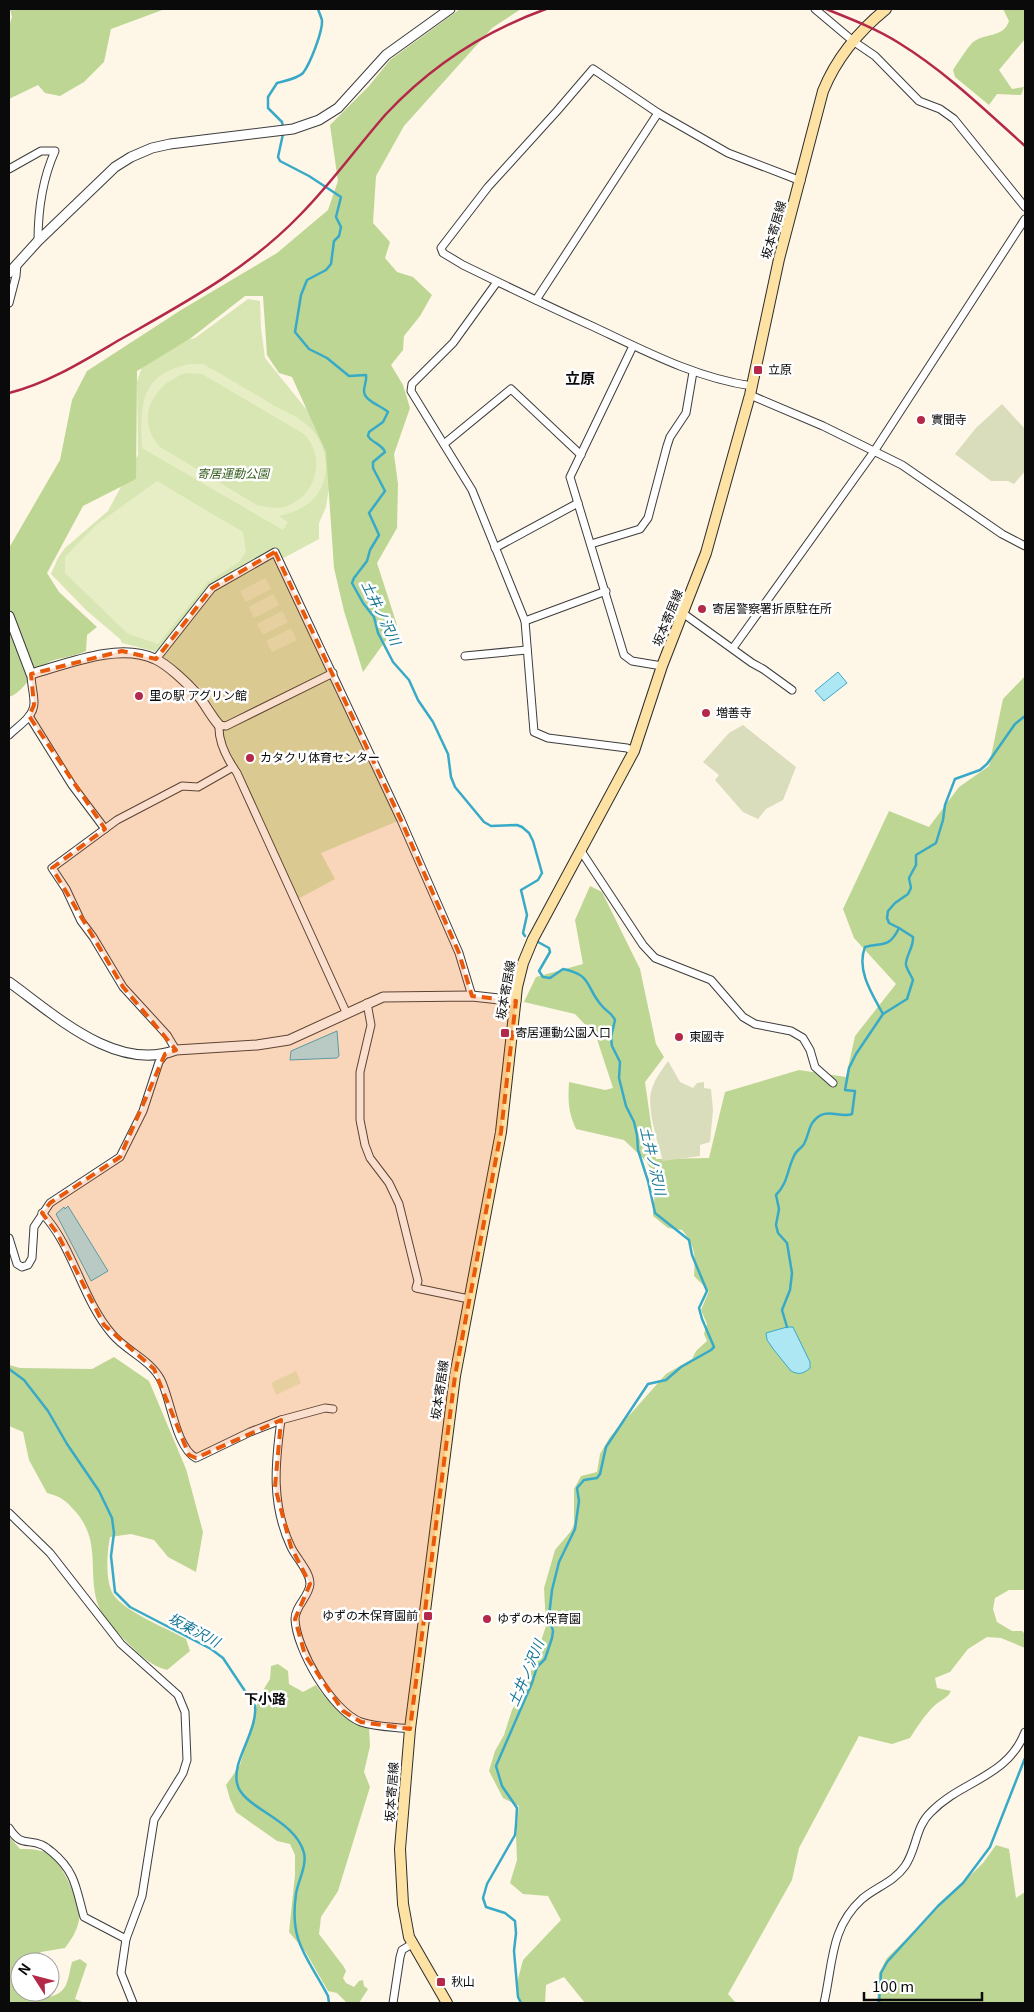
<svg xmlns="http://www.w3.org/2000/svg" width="1034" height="2012" viewBox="0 0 1034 2012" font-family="Georgia,'Noto Sans JP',serif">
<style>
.green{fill:#d7e6b3}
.forest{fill:#bed693}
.cemetery{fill:#d9ddbb}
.pitch{fill:#e7eec5;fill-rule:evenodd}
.water{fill:#aee7f4;stroke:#38aac8}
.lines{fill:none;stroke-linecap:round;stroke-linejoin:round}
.stream{stroke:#38aac8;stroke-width:2.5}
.minor-casing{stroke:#3d3d3d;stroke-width:9}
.tertiary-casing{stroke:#3d3d3d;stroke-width:11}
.secondary-casing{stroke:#2c2c2c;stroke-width:12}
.minor{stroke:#fff;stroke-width:7}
.tertiary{stroke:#fff;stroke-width:9}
.secondary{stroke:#fde2a4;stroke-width:10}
.rail{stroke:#b42849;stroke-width:2.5}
.marked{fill:#e8590c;fill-opacity:0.2;stroke:#e8590c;stroke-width:4;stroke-dasharray:10 6;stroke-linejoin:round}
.poi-dot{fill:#b42849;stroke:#fff;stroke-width:2}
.labels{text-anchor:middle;stroke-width:5;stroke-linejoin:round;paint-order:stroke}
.street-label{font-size:12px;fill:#0a0a0a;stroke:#fff}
.poi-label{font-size:12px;fill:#0a0a0a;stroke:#fff;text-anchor:start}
.park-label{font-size:12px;font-style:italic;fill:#375e1e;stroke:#fff}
.water-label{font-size:14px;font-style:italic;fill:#197796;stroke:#fff}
.neighbourhood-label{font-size:14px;font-weight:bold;fill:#0a0a0a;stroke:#fff}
.quarter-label{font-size:15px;font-weight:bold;fill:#0a0a0a;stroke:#fff}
</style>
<rect width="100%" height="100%" fill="#fef6e7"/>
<!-- green -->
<path class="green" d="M 248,299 L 260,301 L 261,328 L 265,358 L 323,430 L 332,468 L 326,507 L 319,523 L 319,539 L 278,561 L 398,821 L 321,853 L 335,879 L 298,899 L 227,745 L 214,708 L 203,690 L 168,660 L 153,651 L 122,643 L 120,639 L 86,610 L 51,574 L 58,558 L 65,548 L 108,511 L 138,455 L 137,382 L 143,363 L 167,345 L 195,338 Z"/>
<!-- forest -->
<g class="forest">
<path d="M 10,9 L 165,9 L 111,29 L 104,62 L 84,82 L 60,96 L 45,93 L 38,85 L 9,99 L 9,26 L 12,17 Z"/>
<path d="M 460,9 L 521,9 L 492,28 L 404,126 L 376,176 L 373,223 L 390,242 L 385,258 L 397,272 L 413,277 L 432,295 L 420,316 L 404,336 L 403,350 L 391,365 L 403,385 L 410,408 L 394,454 L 398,484 L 397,528 L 377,563 L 397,625 L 363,672 L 344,611 L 334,568 L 326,452 L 292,377 L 279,373 L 267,355 L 263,296 L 245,296 L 191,338 L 137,371 L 136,479 L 83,506 L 47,573 L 59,592 L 97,627 L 87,635 L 86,651 C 74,657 56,658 47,663 C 31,671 26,691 9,697 L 9,548 L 60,460 L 72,400 L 87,371 L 181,310 L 277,253 L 328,210 L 338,181 L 330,125 L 369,86 L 390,60 Z"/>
<path d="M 1003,9 L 1025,9 L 1025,39 L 999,70 L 1012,89 L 1024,87 L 1021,95 L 997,94 L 989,105 L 955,77 L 953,70 C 959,61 965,51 972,43 C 984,32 1003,39 1009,21 Z"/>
<path d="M 1025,676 L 1025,1590 L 1009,1590 L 995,1598 L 993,1609 L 997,1622 L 1012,1631 L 1022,1631 L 1025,1634 L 1025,1648 L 1001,1638 L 987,1637 L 968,1649 L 950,1672 L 935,1678 L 937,1688 L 951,1691 C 947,1699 940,1700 934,1706 C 924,1716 917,1727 910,1738 L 892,1744 L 859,1736 L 799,1848 L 792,1880 L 728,1994 L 736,2003 L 585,2003 L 564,1977 L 546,1985 L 545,2003 L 520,2003 L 517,1983 L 523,1960 L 561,1920 L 548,1896 L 523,1894 L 510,1883 L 517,1860 L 516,1835 L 519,1806 L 503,1798 L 489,1771 L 495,1751 L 504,1735 L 512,1710 L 528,1680 L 546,1626 L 544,1588 L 555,1550 L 571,1531 L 574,1524 L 574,1489 L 581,1476 L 597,1472 L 600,1454 L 610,1437 L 666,1374 L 692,1359 L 696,1351 L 707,1341 L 704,1334 L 707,1324 L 701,1310 L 709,1291 L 694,1276 C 695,1255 696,1246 682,1230 L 668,1228 L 653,1216 L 655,1189 L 653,1173 L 646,1161 L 624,1140 L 576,1129 C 568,1111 568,1102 569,1082 L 605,1090 L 613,1088 L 596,1036 L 575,1014 L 524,1002 L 536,977 L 583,964 L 575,920 L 590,886 L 602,892 L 640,969 L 656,1044 L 664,1057 L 645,1082 L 656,1159 L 709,1158 L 725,1092 L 799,1070 L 846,1077 L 855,1036 L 896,984 L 854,938 L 843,909 L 889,811 L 929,827 L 959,787 L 989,766 L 1003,699 Z"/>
<path d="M 114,1357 L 149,1381 L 186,1469 L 203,1532 L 196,1572 L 168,1557 L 154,1540 L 131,1534 L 110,1537 C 107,1553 104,1585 116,1598 C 132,1615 166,1628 186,1639 L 190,1651 L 167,1670 C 152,1666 141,1656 130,1645 C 118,1633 102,1619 97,1602 C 88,1569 101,1540 75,1511 C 65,1500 62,1497 47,1493 L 29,1460 L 23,1432 L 9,1426 L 9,1365 L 20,1368 L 92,1369 Z"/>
<path d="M 278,1664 L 288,1671 L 289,1684 L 303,1692 L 316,1685 C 332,1708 344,1715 369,1727 L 370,1746 L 364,1772 L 370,1787 L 338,1891 L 321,1917 L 319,1934 L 344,1967 L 346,1971 L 343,1978 L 346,1983 L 354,1987 L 359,1981 L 363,1980 L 364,1986 L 368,1989 L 359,2003 L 347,2003 L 337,1993 L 328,1991 L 305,1951 L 289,1932 L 295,1875 L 295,1855 L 290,1844 L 277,1841 L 236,1812 L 230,1799 L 226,1785 L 240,1765 L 259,1697 L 270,1679 L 271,1666 Z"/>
<path d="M 9,1836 L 20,1849 C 30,1849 41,1849 50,1855 C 62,1863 82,1906 79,1920 C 77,1931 71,1940 65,1948 L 41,1952 L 32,1962 L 20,1962 L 20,1977 L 15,1984 L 17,1990 C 30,1998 57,2003 66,1985 C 69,1978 70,1969 72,1962 L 80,1959 L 87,1964 L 75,1999 L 85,2003 L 9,2003 Z"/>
<path d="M 996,1845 L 1009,1849 L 1016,1898 L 1025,1892 L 1025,2003 L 877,2003 L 879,1973 L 887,1958 L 983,1863 Z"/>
</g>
<!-- cemetery -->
<g class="cemetery">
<path d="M 1002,404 L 1025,429 L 1025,471 L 1014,484 L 1008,481 L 991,481 L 955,454 L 976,428 Z"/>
<path d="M 743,725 L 796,767 L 783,800 L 766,809 L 758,819 L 743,812 L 715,780 L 719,775 L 703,762 L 729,733 Z"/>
<path d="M 668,1061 L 680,1082 L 693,1088 L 697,1083 L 704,1082 L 704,1088 L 711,1089 L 713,1110 L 710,1142 L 700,1145 L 700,1156 L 663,1161 C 658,1143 647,1110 651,1092 C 654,1080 661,1071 668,1061 Z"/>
</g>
<!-- pitch -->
<g class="pitch">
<path d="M 190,364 L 203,364 C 226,377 250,391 273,405 C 284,411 297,416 306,424 C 322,437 330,460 324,480 C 318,502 300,511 279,516 L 288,522 L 283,530 L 142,448 C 140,404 140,374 190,364 ZM 186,373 L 202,374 L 304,434 C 327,457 316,498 284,507 C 275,509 266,507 257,505 L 160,447 C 134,419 153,384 186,373 Z"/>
<path d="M 157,481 L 243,532 L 246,552 L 239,562 L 208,582 L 158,644 L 128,634 L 65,573 L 65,557 L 96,525 Z"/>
<path d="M 265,578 L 271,589 L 246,602 L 240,591 Z"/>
<path d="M 273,594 L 279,605 L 254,618 L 249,607 Z"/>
<path d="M 282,611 L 288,622 L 263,635 L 257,624 Z"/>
<path d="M 291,628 L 297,640 L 272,652 L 266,641 Z"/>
<path d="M 296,1371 L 301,1383 L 276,1395 L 271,1383 Z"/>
</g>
<!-- water -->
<g class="water">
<path d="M 838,672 L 847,683 L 824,701 L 815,691 Z"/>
<path d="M 337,1031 L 339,1056 L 337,1058 L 290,1060 L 291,1051 Z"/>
<path d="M 68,1206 L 108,1271 L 91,1281 L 56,1214 L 64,1207 L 65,1209 Z"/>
<path d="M 787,1327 L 793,1327 L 810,1362 L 810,1368 C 803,1374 799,1375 791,1371 L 774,1350 L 767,1340 L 766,1333 Z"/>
</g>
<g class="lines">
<!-- stream -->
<g class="stream">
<path d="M 283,128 L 282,122 L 268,108 L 268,97 L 277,83 C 284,81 297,79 303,73 C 310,64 323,31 322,20 C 321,17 319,12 318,9"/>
<path d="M 283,134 L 278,157 L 280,161 L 309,176 L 341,197 L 336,217 L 341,227 L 339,236 L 334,241 L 331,264 L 326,270 L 307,280 L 301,295 L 295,332 L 309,349 L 327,358 L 349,376 L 366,375 C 367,381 364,385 364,391 C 364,401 382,406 388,412 L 383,422 L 369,432 L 368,436 C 372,443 382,444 385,452 L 373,462 L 373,468 L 385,491 L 369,513 L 379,535 L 370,550 L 367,561 L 354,578 L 352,583 L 363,603 L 374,617 L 378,633 L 393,662 L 409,680 L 418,700 L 433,722 L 448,754 L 451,777 L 455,787 L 484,822 L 491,826 L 517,825 L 522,827 L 529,833 L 533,841 L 542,873 L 538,880 L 521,890 L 527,915 L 523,933 L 525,936"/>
<path d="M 883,1014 L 907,999 L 913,980 C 911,975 907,970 906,965 C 905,957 914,947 913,937 L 899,928"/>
<path d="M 787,1327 L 782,1310 L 790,1290 L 792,1273 L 787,1243 L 778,1233 L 776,1225 L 779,1209 L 776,1195 C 788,1183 787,1170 794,1156 C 796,1150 802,1148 804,1144 C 810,1133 808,1122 821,1115 C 831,1110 842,1118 852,1114 L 855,1091 L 845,1090 L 849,1068 L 856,1054 L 883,1014 C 872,994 856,970 865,947 C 882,942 889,949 899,928 L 889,923 L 887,918 L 888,911 L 895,903 L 908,894 L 911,888 L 909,878 L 916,865 L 916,855 L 936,843 L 943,820 L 945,805 L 955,779 L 980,770 L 987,764 L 1015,724 L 1025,716"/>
<path d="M 9,1369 L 24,1380 L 48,1411 L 67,1444 L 99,1491 L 112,1518 L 114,1533 L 111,1556 L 115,1592 L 130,1607 L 211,1649 L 223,1658 L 255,1706 C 258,1731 232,1760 237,1783 C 242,1809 295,1818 304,1853 C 307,1866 298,1881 296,1894 C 289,1942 307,1956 328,1996 L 329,2003"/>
<path d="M 521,2003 L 518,1997 L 514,1951 L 516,1933 L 515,1921 L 505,1913 L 486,1907 L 483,1898 L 487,1884 L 515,1835 L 516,1825 L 517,1808 L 502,1786 L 496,1766 L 532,1683 L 537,1667 L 545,1659 L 552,1638 L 553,1631 L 549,1616 L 552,1590 L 559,1562 L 575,1529 L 579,1501 L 577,1488 L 584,1480 L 597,1478 L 600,1474 L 606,1447 L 648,1384 L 666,1380 L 681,1367 L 711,1350 L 714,1347 L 702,1319 L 699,1308 L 707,1291 L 692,1255 L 689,1240 L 655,1213 L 648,1181 L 638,1150 L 637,1135 L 634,1122 L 626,1106 L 619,1078 L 620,1062 L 612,1046 L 611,1037 L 615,1020 C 612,1013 606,1011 602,1006 C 585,987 593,975 563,969 L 550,978 L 543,977 L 539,971 L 550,952 L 549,948 L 538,942"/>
<path d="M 879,2003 L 881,1973 L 887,1962 L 938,1906 L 963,1883 L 990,1847 L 1025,1758"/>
</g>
<defs>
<g id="minor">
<path d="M 815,9 L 853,41 L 875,56 L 919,101 L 940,109 L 954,119 L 1025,207"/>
<path d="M 9,169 L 41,151 L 55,151 C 42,180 38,209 38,241"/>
<path d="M 497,282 L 453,343 L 412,384 L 411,391 L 472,490 L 525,621 L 534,732 L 548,738 L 627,748 L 634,751"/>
<path d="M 536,300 L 658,113"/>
<path d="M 9,303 L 16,276 L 17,264"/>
<path d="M 633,346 L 570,477 L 624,655 L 632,661 L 662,666"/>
<path d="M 752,386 C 696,378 645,351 594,327 C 550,307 506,286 463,265 L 443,253 L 441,248 L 488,187 L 557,111 L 593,69 L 658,113 L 728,153 L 801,181"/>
<path d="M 750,395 L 823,426 L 902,465 L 1002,534 L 1025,546"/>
<path d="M 444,444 L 511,389 L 581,455"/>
<path d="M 591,544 L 640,529 L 648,518 L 667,446 L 670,437 L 686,413 L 693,372"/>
<path d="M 495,548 L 578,503"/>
<path d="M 684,614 L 752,663 L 763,669 L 792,690"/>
<path d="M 525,621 L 606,591"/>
<path d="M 733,648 L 875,450 L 1025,219"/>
<path d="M 465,656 L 527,650"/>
<path d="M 156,659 L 212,588 L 275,552 L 401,820 L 459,953 L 472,996"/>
<path d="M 333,673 L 232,723 L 226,726 L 219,725 C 218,742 227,759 237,773 L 346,1012"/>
<path d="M 29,716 L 72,785 L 105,829"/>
<path d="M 9,735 C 18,726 34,717 34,703 C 34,693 31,684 31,674"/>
<path d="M 581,851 L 643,945 L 655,958 L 711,980 L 743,1017 L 755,1024 L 791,1031 L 803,1038 L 810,1050 L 815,1067 L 833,1083"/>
<path d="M 367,1003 L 371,1025 L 360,1072 L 360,1120 L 365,1145 L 370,1158 L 389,1183 L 399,1204 L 418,1281 L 416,1288 L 469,1299"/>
<path d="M 176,1050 L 167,1035 L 123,987 L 93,937 L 81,921 L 66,889 L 52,868 L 117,820 L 182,786 L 198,787 L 233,767"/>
<path d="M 42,1213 C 74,1247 81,1298 112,1334 C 126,1351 150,1359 161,1380 C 171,1400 176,1448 196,1458 L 250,1432 L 281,1420 L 325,1408 L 333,1409"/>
<path d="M 9,1238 L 17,1264 L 22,1267 L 28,1265 L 32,1258 L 34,1227 L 50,1203 L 120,1157 L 143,1111 L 159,1062 L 165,1054"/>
<path d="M 281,1420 C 275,1464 271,1505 291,1547 C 296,1558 310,1571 310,1584 C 309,1597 295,1606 295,1619 C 296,1649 332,1711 361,1722 C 375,1727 395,1727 410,1729"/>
<path d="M 9,1513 L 50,1553 L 121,1644 L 178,1695 L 185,1712 L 187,1760 L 183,1773 L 154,1820 L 142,1896 L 126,1939 L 121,1973 L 133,2003"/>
<path d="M 9,1828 C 22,1848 27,1838 42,1845 C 45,1846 49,1850 52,1852 C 76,1872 76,1889 84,1917 L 126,1939"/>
<path d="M 393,2003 L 400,1957 L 402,1950 L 412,1944"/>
<path d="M 824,2003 C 833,1964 830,1928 862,1899 C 876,1887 894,1882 905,1866 C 917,1849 915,1827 931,1812 C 962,1780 1007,1778 1025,1732"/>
</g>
<g id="tertiary">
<path d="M 9,273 L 38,241 L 115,167 L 131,157 L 152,148 L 170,144 L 293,129 L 319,120 L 338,108 L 386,55 L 450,9"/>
<path d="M 9,616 L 31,674 C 67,664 119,642 155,659 C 167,664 187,683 196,693 C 205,703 210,715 219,725"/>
<path d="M 9,982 C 54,1014 116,1073 176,1050 L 257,1045 L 289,1040 L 383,997 L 472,996 L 516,1001"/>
</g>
<path id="secondary" d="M 447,2003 L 409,1937 L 403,1904 L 400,1849 L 410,1729 L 455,1376 L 501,1132 L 517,987 L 523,963 L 533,939 L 634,751 L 662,666 L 706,553 L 750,395 L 779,259 L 823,91 C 836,59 859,31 886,9"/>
</defs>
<!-- minor casing -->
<use href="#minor" class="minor-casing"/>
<!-- tertiary casing -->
<use href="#tertiary" class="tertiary-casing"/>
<!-- secondary casing -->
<use href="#secondary" class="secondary-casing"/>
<!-- minor -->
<use href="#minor" class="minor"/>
<!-- tertiary -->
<use href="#tertiary" class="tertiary"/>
<!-- secondary -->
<use href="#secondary" class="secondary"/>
<!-- rail -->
<g class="rail">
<path d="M 826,9 C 851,19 877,29 899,43 C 946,72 985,110 1025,146"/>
<path d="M 9,393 C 49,383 85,360 121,339 C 186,302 248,269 300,215 C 331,184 357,147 386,114 C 430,67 485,31 546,9"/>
</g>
</g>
<!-- marked area -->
<path class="marked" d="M 275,552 L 401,820 L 459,953 L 472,996 L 516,1001 L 501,1132 L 455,1376 L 410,1729 L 361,1722 L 343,1711 L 305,1655 L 295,1619 L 310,1584 L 291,1547 L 275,1487 L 281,1420 L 196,1458 L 189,1455 L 154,1369 L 104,1325 L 57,1233 L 42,1213 L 50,1203 L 120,1157 L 165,1054 L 176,1050 L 123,987 L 52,868 L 105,829 L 29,716 L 34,705 L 31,674 L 122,651 L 156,659 L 212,588 Z"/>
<!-- markers -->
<g class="poi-dot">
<rect x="753" y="365" width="10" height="10" rx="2.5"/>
<circle cx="921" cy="420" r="5"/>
<circle cx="702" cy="609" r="5"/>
<circle cx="139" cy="696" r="5"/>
<circle cx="706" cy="713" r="5"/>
<circle cx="250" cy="758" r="5"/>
<rect x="500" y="1028" width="10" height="10" rx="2.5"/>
<circle cx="679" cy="1037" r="5"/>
<rect x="423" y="1611" width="10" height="10" rx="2.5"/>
<circle cx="487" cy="1619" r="5"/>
<rect x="436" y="1977" width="10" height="10" rx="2.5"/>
</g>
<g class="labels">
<!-- street labels -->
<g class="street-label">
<text transform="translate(774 230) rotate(-74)" y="4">坂本寄居線</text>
<text transform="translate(668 618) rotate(-68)" y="4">坂本寄居線</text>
<text transform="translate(506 990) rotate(-80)" y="4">坂本寄居線</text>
<text transform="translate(440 1390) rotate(-82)" y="4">坂本寄居線</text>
<text transform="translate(392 1792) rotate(-86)" y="4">坂本寄居線</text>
</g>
<!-- poi labels -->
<g class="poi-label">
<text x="768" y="374">立原</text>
<text x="931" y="424">實聞寺</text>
<text x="712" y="613">寄居警察署折原駐在所</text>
<text x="149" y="700">里の駅 アグリン館</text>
<text x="716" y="717">増善寺</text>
<text x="260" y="762">カタクリ体育センター</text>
<text x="515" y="1037">寄居運動公園入口</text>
<text x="689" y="1041">東國寺</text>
<text x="418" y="1620" text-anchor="end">ゆずの木保育園前</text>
<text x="497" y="1623">ゆずの木保育園</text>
<text x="451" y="1986">秋山</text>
</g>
<!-- park labels -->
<g class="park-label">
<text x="233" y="478">寄居運動公園</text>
</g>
<!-- water labels -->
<g class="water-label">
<text transform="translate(381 613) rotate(64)" y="5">土井ノ沢川</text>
<text transform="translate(653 1161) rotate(77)" y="5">土井ノ沢川</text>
<text transform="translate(194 1630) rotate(28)" y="5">坂東沢川</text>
<text transform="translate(526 1673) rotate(-67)" y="5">土井ノ沢川</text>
</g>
<!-- neighbourhood labels -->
<g class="neighbourhood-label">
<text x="265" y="1704">下小路</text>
</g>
<!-- quarter labels -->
<g class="quarter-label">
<text x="580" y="384">立原</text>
</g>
</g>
<!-- border -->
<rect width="1034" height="2012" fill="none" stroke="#0a0a0a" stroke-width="20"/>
<!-- north arrow -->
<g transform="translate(35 1977) rotate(306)"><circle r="24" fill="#ffffff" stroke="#9d9d9d"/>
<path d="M0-4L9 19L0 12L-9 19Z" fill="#b42849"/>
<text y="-8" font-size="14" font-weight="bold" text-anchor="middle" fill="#0a0a0a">N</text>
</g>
<!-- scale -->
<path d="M864 1992v8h118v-8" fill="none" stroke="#0a0a0a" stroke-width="2.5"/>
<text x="872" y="1992" font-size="15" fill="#0a0a0a" stroke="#ffffff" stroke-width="4" paint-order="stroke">100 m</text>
</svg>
